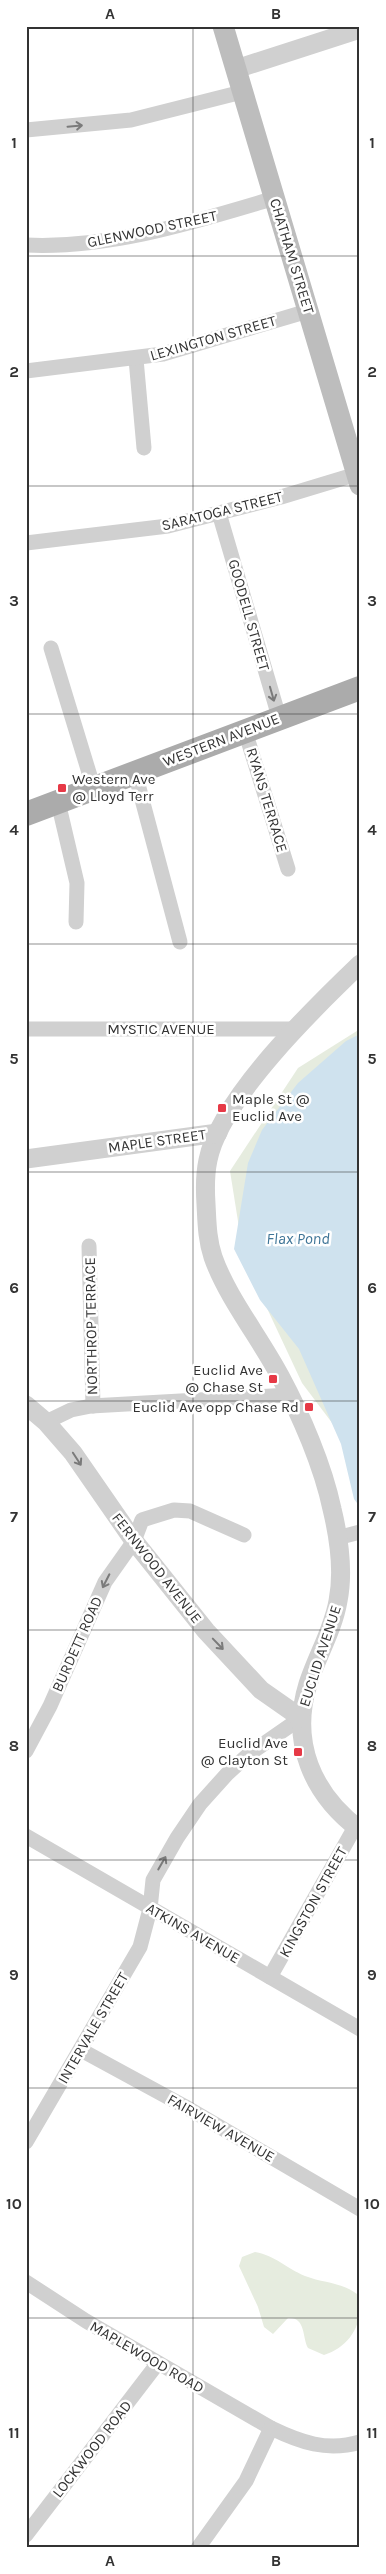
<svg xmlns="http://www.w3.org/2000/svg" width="386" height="2574" viewBox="0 0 386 2574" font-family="Karla,sans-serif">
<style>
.green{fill:#e6ecdf}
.water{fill:#cfe2ee}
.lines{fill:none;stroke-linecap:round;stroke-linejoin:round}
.minor{stroke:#d0d0d0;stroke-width:15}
.tertiary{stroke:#d0d0d0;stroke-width:19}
.secondary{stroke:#bdbdbd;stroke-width:21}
.primary{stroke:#ababab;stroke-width:24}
.oneway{stroke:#7a7a7a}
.grid{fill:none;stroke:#333;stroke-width:1;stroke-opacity:0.55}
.poi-dot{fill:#e63946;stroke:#fff;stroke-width:2}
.labels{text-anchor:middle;stroke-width:5;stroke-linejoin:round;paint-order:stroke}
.street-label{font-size:15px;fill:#333;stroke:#fff}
.poi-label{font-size:15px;fill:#333;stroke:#fff;text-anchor:end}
.water-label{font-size:16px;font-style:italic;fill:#3f7597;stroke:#fff}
.neatline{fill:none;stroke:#333;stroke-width:2}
.grid-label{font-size:16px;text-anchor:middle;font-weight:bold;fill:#333}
</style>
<rect width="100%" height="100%" fill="#fff"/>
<!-- green -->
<g class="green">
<path d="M 360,1029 L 360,1460 L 302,1383 L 244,1259 L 230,1171 L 298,1068 Z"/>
<path d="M 255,2252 C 276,2256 286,2268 305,2276 C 323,2283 341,2282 357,2294 C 366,2320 351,2347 324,2355 L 308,2348 C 302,2337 306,2317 288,2318 L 273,2334 L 264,2327 L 258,2307 L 239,2266 L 242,2257 Z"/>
</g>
<!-- water -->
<path class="water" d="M 360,1034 L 360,1507 L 354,1499 L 341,1444 L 299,1349 L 260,1300 L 234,1249 L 248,1163 L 262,1130 L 298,1083 L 346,1041 Z"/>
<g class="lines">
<!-- minor -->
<g class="minor">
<path d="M 26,130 L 131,120 L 242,92"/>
<path d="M 26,245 C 111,249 194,222 275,198"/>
<path d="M 136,359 L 144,448"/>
<path d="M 26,371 L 163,354 L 308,311"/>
<path d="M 219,513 L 279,717"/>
<path d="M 26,543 L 168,526 L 281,497 L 357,474"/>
<path d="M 51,648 L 94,789"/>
<path d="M 245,731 L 288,869"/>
<path d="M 135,773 L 180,942"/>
<path d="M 58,802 L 77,883 L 76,922"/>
<path d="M 26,1029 L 295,1029"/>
<path d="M 89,1246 L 93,1406"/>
<path d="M 46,1422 L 71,1410 L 91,1406 L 289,1395"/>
<path d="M 337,1538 L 360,1532"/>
<path d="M 26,1751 L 50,1706 L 105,1582 L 134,1541 L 142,1520 L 174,1510 L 190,1511 L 244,1535"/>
<path d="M 26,1836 L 360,2029"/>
<path d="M 270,1977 L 355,1827"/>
<path d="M 81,2050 L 184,2106 L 360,2209"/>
<path d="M 26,2142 L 140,1947 L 150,1909 L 153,1880 L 177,1838 L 200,1804 L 227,1774 L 249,1754 L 301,1718"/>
<path d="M 26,2282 L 86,2321 L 271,2428"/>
<path d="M 26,2535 L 158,2363"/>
<path d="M 198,2548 L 246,2481 L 271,2428 C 300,2442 327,2452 360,2442"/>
</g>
<!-- tertiary -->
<g class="tertiary">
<path d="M 236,69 L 360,29"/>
<path d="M 360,964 C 315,1007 220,1099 208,1160 C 205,1174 205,1189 206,1204 C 207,1222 207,1239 213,1257 C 227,1297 260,1338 280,1376 C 301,1415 323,1466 332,1509 C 339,1538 344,1571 338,1601 C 333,1630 317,1656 308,1684 C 290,1742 312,1794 360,1830"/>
<path d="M 26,1159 L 218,1133"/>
<path d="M 26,1405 L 46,1422 L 73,1453 L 134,1541 L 206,1631 L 261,1690 L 301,1718"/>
</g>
<!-- secondary -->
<path class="secondary" d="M 223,26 L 360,485"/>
<!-- primary -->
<path class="primary" d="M 26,814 L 360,688"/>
</g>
<!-- one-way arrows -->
<defs><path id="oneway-shaft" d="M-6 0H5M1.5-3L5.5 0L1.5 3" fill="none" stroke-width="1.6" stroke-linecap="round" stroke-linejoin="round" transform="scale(1.25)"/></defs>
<g class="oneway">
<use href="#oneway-shaft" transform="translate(75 126) rotate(-5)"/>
<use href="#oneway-shaft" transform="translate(272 694) rotate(74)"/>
<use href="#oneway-shaft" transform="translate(77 1459) rotate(57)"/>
<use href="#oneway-shaft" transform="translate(106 1581) rotate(117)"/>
<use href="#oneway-shaft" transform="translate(218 1644) rotate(46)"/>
<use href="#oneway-shaft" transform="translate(162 1863) rotate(-60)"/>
</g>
<!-- grid -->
<path class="grid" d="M 193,26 L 193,2548M 26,256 L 360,256M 26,486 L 360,486M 26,714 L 360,714M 26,944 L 360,944M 26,1172 L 360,1172M 26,1401 L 360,1401M 26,1630 L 360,1630M 26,1860 L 360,1860M 26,2088 L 360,2088M 26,2318 L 360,2318"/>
<!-- markers -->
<g class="poi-dot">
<rect x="57" y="783" width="10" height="10" rx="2.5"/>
<rect x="217" y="1103" width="10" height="10" rx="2.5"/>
<rect x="268" y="1374" width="10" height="10" rx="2.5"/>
<rect x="304" y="1402" width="10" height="10" rx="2.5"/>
<rect x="293" y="1747" width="10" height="10" rx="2.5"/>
</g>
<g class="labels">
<!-- street labels -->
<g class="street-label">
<text transform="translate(152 229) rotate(-12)" y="5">GLENWOOD STREET</text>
<text transform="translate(292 256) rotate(73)" y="5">CHATHAM STREET</text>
<text transform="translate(213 338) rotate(-16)" y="5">LEXINGTON STREET</text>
<text transform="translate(222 511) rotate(-14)" y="5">SARATOGA STREET</text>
<text transform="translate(249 615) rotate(74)" y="5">GOODELL STREET</text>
<text transform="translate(221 740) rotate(-21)" y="5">WESTERN AVENUE</text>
<text transform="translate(267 800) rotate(73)" y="5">RYANS TERRACE</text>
<text x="161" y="1034">MYSTIC AVENUE</text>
<text transform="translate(157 1141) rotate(-8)" y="5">MAPLE STREET</text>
<text transform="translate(91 1326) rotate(-91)" y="5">NORTHROP TERRACE</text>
<text transform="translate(157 1568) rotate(52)" y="5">FERNWOOD AVENUE</text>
<text transform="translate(77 1644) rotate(-66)" y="5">BURDETT ROAD</text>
<text transform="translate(320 1656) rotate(-72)" y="5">EUCLID AVENUE</text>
<text transform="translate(313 1902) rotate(-61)" y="5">KINGSTON STREET</text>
<text transform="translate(193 1933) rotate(30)" y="5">ATKINS AVENUE</text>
<text transform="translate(93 2028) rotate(-60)" y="5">INTERVALE STREET</text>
<text transform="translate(221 2128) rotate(30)" y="5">FAIRVIEW AVENUE</text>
<text transform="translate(147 2357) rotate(30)" y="5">MAPLEWOOD ROAD</text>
<text transform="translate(92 2449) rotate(-52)" y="5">LOCKWOOD ROAD</text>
</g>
<!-- poi labels -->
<g class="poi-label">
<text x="72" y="784" text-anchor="start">Western Ave<tspan x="72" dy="17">@ Lloyd Terr</tspan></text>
<text x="232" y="1104" text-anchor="start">Maple St @<tspan x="232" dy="17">Euclid Ave</tspan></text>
<text x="263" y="1375">Euclid Ave<tspan x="263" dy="17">@ Chase St</tspan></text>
<text x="299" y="1412">Euclid Ave opp Chase Rd</text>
<text x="288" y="1748">Euclid Ave<tspan x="288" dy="17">@ Clayton St</tspan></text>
</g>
<!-- water labels -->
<g class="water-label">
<text x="298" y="1244">Flax Pond</text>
</g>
</g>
<!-- border -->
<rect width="386" height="2574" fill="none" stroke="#ffffff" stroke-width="55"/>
<rect x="28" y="28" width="330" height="2518" class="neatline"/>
<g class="grid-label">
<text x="110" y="19">A</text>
<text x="276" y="19">B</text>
<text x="14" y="148">1</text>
<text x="372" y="148">1</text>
<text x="14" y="377">2</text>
<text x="372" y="377">2</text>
<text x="14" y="606">3</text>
<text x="372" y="606">3</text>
<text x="14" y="835">4</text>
<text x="372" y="835">4</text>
<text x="14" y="1064">5</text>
<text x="372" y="1064">5</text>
<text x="14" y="1293">6</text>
<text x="372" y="1293">6</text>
<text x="14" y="1522">7</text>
<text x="372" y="1522">7</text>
<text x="14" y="1751">8</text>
<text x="372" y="1751">8</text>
<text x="14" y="1980">9</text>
<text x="372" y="1980">9</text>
<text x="14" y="2209">10</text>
<text x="372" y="2209">10</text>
<text x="14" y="2438">11</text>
<text x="372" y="2438">11</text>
<text x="110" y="2566">A</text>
<text x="276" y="2566">B</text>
</g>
</svg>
